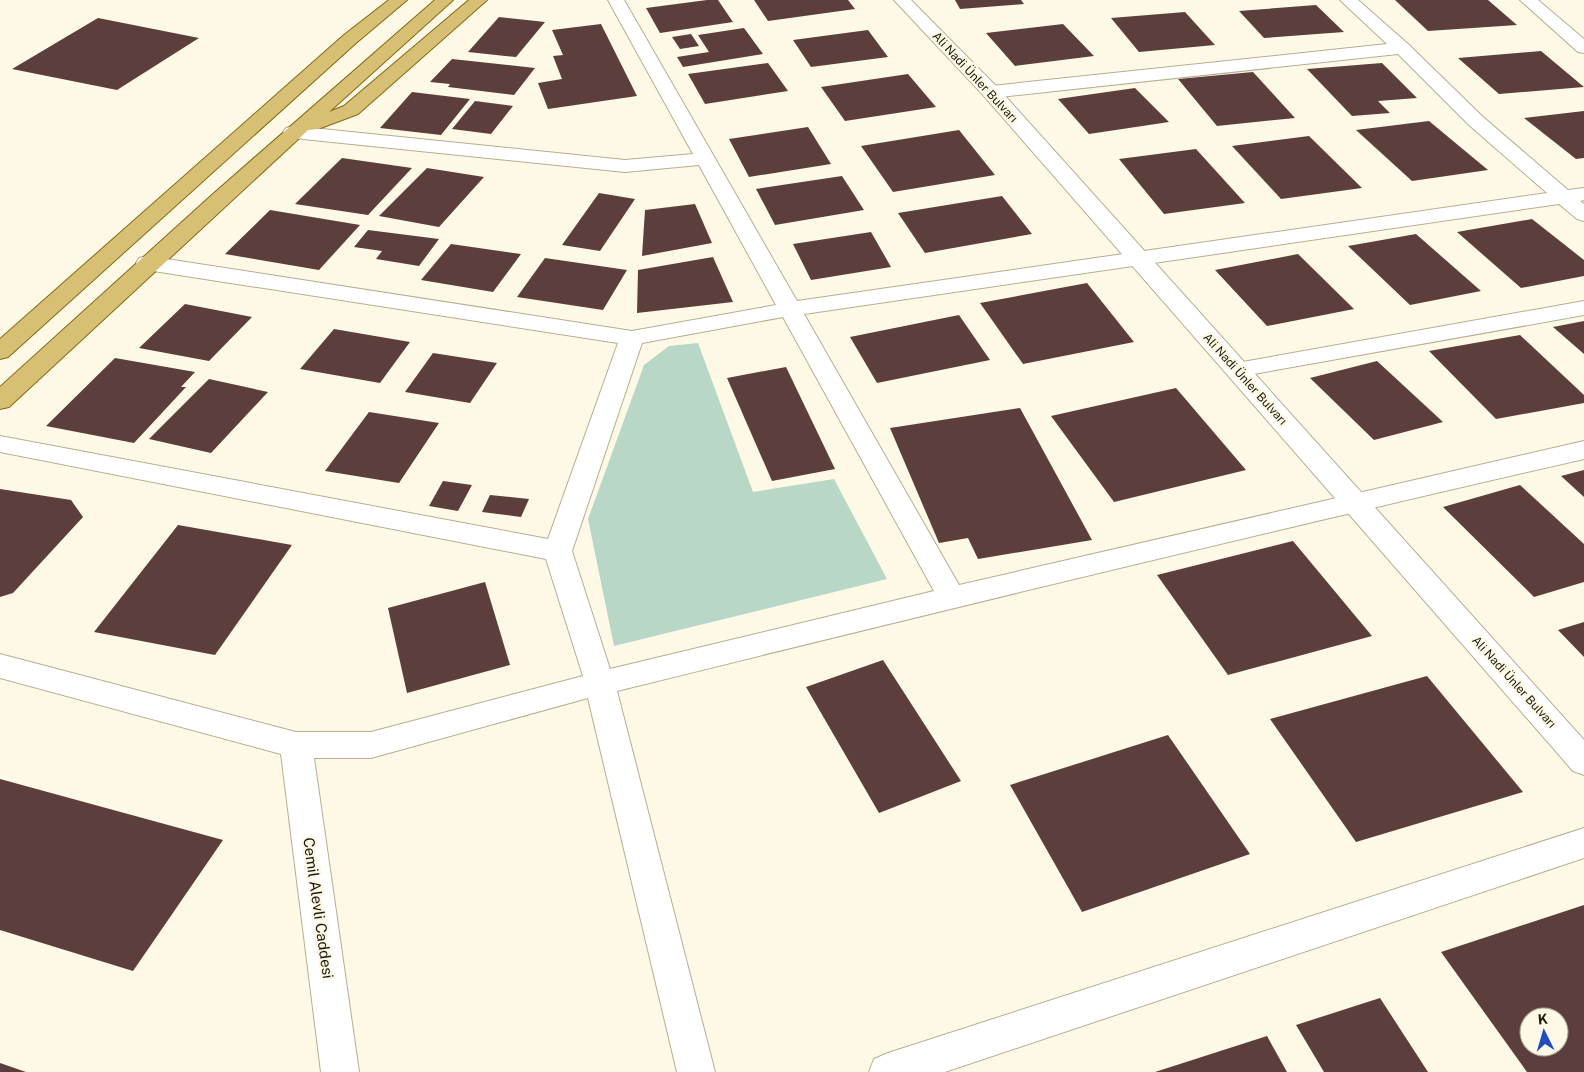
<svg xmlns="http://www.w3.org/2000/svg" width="1584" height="1072" viewBox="0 0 1584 1072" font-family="'Public Sans',sans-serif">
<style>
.green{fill:#b9d7c7}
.building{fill:#5c3f3c;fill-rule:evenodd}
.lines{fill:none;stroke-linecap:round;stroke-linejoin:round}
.minor-casing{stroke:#b6ae90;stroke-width:2}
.tertiary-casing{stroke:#b6ae90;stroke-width:2}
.primary-casing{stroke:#846a14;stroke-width:2}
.minor{fill:#fff;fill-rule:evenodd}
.tertiary{fill:#fff;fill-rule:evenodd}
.primary{fill:#d7c074;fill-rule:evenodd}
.labels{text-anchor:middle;stroke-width:5;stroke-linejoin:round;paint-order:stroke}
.street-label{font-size:12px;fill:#1c190e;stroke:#fef9e6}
.near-street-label{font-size:15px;fill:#1c190e;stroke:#fef9e6}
</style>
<rect width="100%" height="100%" fill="#fef9e6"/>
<!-- green -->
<path class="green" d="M 698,343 L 753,492 L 834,479 L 887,579 L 614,646 L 588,519 L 644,365 L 669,346 Z"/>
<!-- building -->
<g class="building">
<path d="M 707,0 L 718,0 L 733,22 L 660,33 L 646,8 Z"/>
<path d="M 754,0 L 848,0 L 855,9 L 768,21 Z"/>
<path d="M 955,0 L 1021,0 L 1024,4 L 960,9 Z"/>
<path d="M 1395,0 L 1488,0 L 1517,25 L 1428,31 Z"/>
<path d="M 1316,5 L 1344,32 L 1264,38 L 1239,11 Z"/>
<path d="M 1185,12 L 1215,45 L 1139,52 L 1111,18 Z"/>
<path d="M 499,17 L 545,22 L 516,57 L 468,52 Z"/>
<path d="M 98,18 L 199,38 L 117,90 L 12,69 Z"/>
<path d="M 601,24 L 637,96 L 548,109 L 538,83 L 562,79 L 553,56 L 563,55 L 552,30 Z"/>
<path d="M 1063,24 L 1094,56 L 1015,66 L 986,33 Z"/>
<path d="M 744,28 L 763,54 L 683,67 L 677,57 L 709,52 L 698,35 Z"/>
<path d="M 868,30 L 888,57 L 811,67 L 793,40 Z"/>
<path d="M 691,34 L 699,46 L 680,49 L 672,37 Z"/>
<path d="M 1541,51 L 1584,87 L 1499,94 L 1458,58 Z"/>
<path d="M 452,59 L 535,68 L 514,95 L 448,87 L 450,84 L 430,82 Z"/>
<path d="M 768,63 L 788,91 L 705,104 L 688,74 Z"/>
<path d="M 1382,63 L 1417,98 L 1378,101 L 1390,113 L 1352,116 L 1307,69 Z"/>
<path d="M 1253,72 L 1295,118 L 1217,126 L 1178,79 Z"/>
<path d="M 908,74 L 936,107 L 845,121 L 821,87 Z"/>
<path d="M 1135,88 L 1169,122 L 1089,134 L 1058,99 Z"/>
<path d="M 412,92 L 470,99 L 441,135 L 380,128 Z"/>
<path d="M 475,101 L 513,106 L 491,134 L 452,129 Z"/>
<path d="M 1584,111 L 1584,158 L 1576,159 L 1524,118 Z"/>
<path d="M 1429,121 L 1488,170 L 1412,181 L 1356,130 Z"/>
<path d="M 808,127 L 831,164 L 749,177 L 729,139 Z"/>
<path d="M 959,130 L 995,175 L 893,192 L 861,146 Z"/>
<path d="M 1309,136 L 1362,188 L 1281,199 L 1232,146 Z"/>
<path d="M 1196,149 L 1245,203 L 1164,214 L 1119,159 Z"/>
<path d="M 342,158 L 412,168 L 368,215 L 295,204 Z"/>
<path d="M 427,168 L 484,177 L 439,227 L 379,216 Z"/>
<path d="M 842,176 L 864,210 L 775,225 L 756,189 Z"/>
<path d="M 599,193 L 635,199 L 600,251 L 562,245 Z"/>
<path d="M 1002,196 L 1032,234 L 925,253 L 898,213 Z"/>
<path d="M 695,204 L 712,243 L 642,256 L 645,210 Z"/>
<path d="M 270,210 L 360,225 L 319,270 L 225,254 Z"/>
<path d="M 1532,219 L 1584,260 L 1584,276 L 1521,288 L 1457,232 Z"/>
<path d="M 368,230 L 439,239 L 419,266 L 376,259 L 382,251 L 354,247 Z"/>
<path d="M 871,232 L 891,267 L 811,280 L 793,244 Z"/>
<path d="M 1416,234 L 1481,291 L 1410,305 L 1348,246 Z"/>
<path d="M 451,244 L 521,254 L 493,292 L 421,280 Z"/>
<path d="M 1298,254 L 1354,309 L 1267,326 L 1215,270 Z"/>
<path d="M 713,257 L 733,302 L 637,313 L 638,270 Z"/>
<path d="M 545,258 L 627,270 L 603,310 L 517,297 Z"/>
<path d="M 1087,283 L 1134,342 L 1023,364 L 980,303 Z"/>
<path d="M 185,304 L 252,317 L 209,361 L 139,348 Z"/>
<path d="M 959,315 L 990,360 L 877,383 L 850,337 Z"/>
<path d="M 1584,321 L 1584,354 L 1553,327 Z"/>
<path d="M 334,329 L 410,342 L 380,383 L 300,369 Z"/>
<path d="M 1520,335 L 1584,395 L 1584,403 L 1496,419 L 1429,351 Z"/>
<path d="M 433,353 L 497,363 L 470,403 L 405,392 Z"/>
<path d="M 115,358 L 195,372 L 181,387 L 186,387 L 134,443 L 46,426 Z"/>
<path d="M 1377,361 L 1443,422 L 1374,440 L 1310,378 Z"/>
<path d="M 786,367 L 835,469 L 772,481 L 727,378 Z"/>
<path d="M 209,379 L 268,392 L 211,453 L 149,439 Z"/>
<path d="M 1176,388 L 1246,470 L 1114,502 L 1051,416 Z"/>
<path d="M 1020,408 L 1092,540 L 978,559 L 968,538 L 939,543 L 890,428 Z"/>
<path d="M 369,412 L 439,423 L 399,483 L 325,471 Z"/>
<path d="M 1584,470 L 1584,497 L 1561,476 Z"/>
<path d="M 443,481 L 472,485 L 458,511 L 429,506 Z"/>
<path d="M 1520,485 L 1584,544 L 1584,582 L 1534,597 L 1443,507 Z"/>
<path d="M 0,489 L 71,500 L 83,517 L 13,593 L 0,597 Z"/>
<path d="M 490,495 L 529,499 L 521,517 L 482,512 Z"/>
<path d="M 178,525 L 292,545 L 215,655 L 94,632 Z"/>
<path d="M 1293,541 L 1372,636 L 1228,675 L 1157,575 Z"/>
<path d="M 485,582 L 510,665 L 407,693 L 388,608 Z"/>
<path d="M 1584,622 L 1584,657 L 1558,630 Z"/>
<path d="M 883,660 L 961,781 L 879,813 L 806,687 Z"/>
<path d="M 1427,676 L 1523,792 L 1356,842 L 1270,719 Z"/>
<path d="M 1168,735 L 1250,854 L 1082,912 L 1010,785 Z"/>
<path d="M 0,779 L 223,840 L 133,971 L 0,930 Z"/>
<path d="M 1584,905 L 1584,1072 L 1527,1072 L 1441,952 ZM 1529,1017 L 1559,1017 L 1559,1047 L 1529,1047 Z"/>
<path d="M 1380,998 L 1428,1072 L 1324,1072 L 1296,1025 Z"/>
<path d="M 1267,1036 L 1287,1072 L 1155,1072 Z"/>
<path d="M 0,1063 L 26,1072 L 0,1072 Z"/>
</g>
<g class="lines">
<defs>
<g id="minor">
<path d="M 608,0 L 624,0 L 797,301 L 1547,193 L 1469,125 L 1398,54 L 991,98 L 984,96 L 982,92 L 984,88 L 991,86 L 1387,44 L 1340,0 L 1358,0 L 1408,44 L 1483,117 L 1568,190 L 1584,188 L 1584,200 L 1580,201 L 1584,204 L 1584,221 L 1577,219 L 1559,204 L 804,314 L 959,585 L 1584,441 L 1584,459 C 1261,533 939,611 617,691 L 715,1072 L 677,1072 L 588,698 L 371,758 L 314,758 L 359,1072 L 321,1072 L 281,754 L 0,678 L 0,654 L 296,732 L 371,732 L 583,676 L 546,559 L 0,452 L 0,436 L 548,539 L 618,343 L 147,270 L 139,268 L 136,263 L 139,258 L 147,256 L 632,331 L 776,305 L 699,165 L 625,172 L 293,138 L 286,136 L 283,132 L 286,128 L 293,126 L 625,160 L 693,154 ZM 783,317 L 934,591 L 610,669 L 572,551 L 642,343 Z"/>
<path d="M 1520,0 L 1538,0 L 1584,39 L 1584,53 L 1578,52 Z"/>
<path d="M 1584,301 L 1584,315 L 1237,377 L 1228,375 L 1225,370 L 1228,365 L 1237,363 Z"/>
<path d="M 1584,828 L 1584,858 L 945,1072 L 869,1072 L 874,1059 L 888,1053 Z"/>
</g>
<path id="tertiary" d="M 894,0 L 911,0 L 998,88 L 1584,740 L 1584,775 L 1573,771 L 984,96 Z"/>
<g id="primary">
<path d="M 389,0 L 407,0 L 356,43 L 8,357 L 0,359 L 0,339 L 344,35 Z"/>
<path d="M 435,0 L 453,0 L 329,112 L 344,106 L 469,0 L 487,0 L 358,114 L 318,129 L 308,130 L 9,407 L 0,409 L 0,387 L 213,194 Z"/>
</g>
</defs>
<!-- minor casing -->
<use href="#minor" class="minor-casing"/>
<!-- tertiary casing -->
<use href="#tertiary" class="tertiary-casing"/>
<!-- primary casing -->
<use href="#primary" class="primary-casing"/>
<!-- minor -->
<use href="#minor" class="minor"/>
<!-- tertiary -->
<use href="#tertiary" class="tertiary"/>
<!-- primary -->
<use href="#primary" class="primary"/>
</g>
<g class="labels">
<!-- street labels -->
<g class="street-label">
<text transform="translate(975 77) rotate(47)" y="4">Ali Nadi Ünler Bulvarı</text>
<text transform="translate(1245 379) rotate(48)" y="4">Ali Nadi Ünler Bulvarı</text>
<text transform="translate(1514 682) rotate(48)" y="4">Ali Nadi Ünler Bulvarı</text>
</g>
<!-- near-street labels -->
<g class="near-street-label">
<text transform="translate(318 908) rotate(82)" y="5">Cemil Alevli Caddesi</text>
</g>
</g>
<!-- north arrow -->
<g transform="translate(1544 1032) rotate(355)"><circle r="24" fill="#fef9e6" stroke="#a49f90"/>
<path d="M0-4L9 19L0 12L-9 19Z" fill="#214ebc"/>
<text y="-8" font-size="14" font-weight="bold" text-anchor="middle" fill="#1c190e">K</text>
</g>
</svg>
